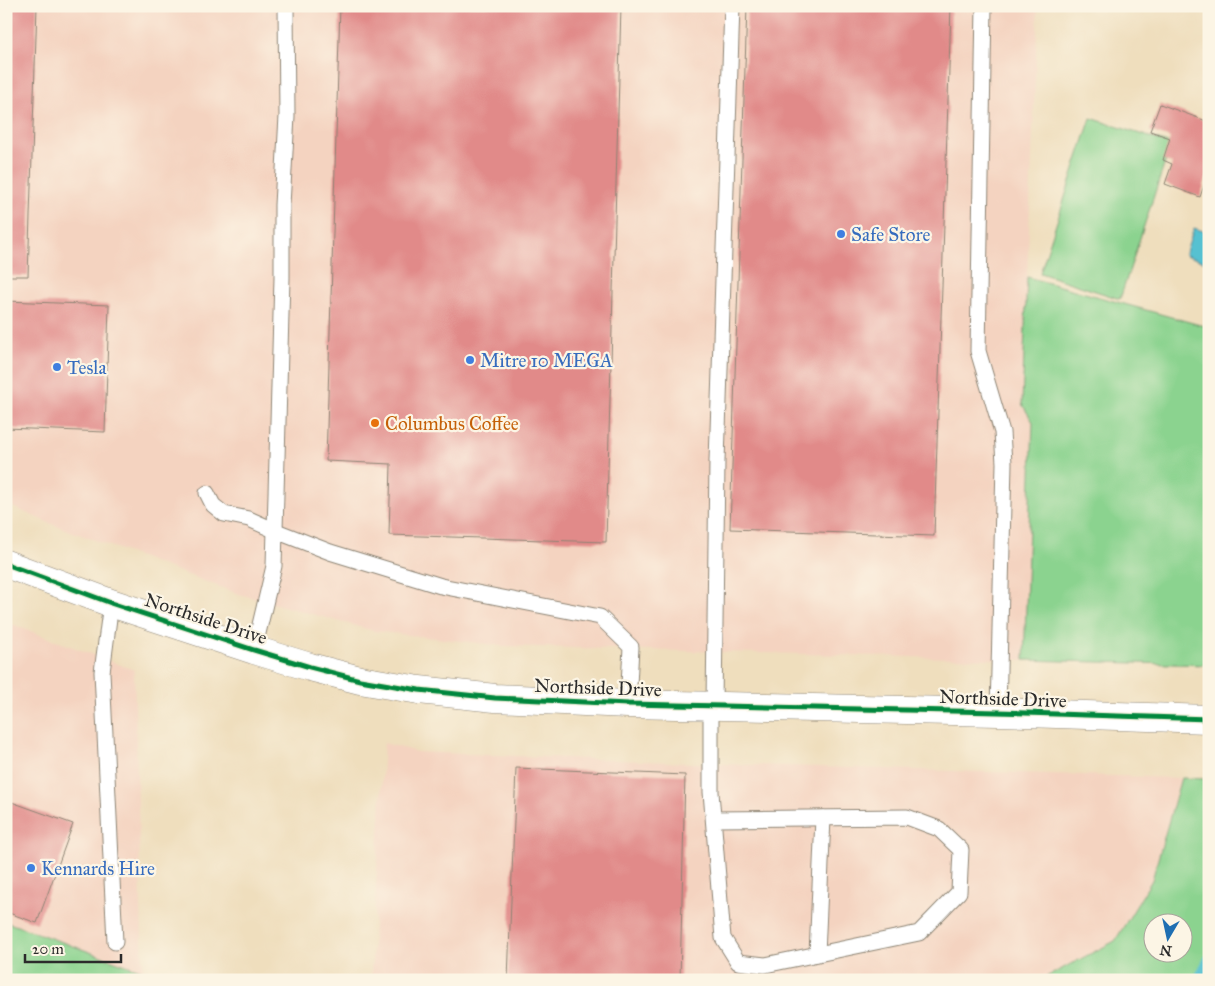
<svg xmlns="http://www.w3.org/2000/svg" width="1215" height="986" viewBox="0 0 1215 986" font-family="'IM FELL Great Primer',serif">
<style>
.built{fill:#f4d3c0}
.green{fill:#8bd38f;stroke:#5b7f5d;fill-rule:evenodd}
.water{fill:#56c1d1;stroke:#40767e}
.lines{fill:none;stroke-linecap:round;stroke-linejoin:round}
.stream{stroke:#56c1d1;stroke-width:10}
.building{fill:#e18a89}
.lane-casing{stroke:#8d8474;stroke-width:17}
.secondary-casing{stroke:#8d8474;stroke-width:29}
.lane{stroke:#fff;stroke-width:15}
.secondary{stroke:#fff;stroke-width:28}
.cycleway-casing{stroke:#fcf5e5;stroke-width:8}
.cycleway{stroke:#00873e;stroke-width:5}
.shop-dot{fill:#3f7fe0;stroke:#fcf5e5;stroke-width:2}
.food-dot{fill:#e8710a;stroke:#fcf5e5;stroke-width:2}
.labels{text-anchor:middle;stroke-width:4.5;stroke-linejoin:round;paint-order:stroke}
.shop-label{font-size:19px;fill:#366cbe;stroke:#fcf5e5;text-anchor:start}
.food-label{font-size:19px;fill:#c56008;stroke:#fcf5e5;text-anchor:start}
.street-label{font-size:19px;fill:#2b2b2b;stroke:#fcf5e5}
</style>
<rect width="100%" height="100%" fill="#fcf5e5"/>
<filter id="ink" filterUnits="userSpaceOnUse"><feTurbulence type="fractalNoise" baseFrequency=".02" numOctaves="2"/><feDisplacementMap in="SourceGraphic" scale="10" xChannelSelector="R" yChannelSelector="G"/><feConvolveMatrix kernelMatrix="1 2 1 2 8 2 1 2 1" color-interpolation-filters="sRGB"/></filter>
<filter id="wash" filterUnits="userSpaceOnUse"><feTurbulence type="fractalNoise" baseFrequency=".0096" numOctaves="4" result="noise"/><feDisplacementMap in="SourceGraphic" scale="20" xChannelSelector="R" yChannelSelector="G"/><feGaussianBlur stdDeviation="1.12" result="paint"/><feColorMatrix in="noise" values="0 0 0 0 0 0 0 0 0 0 0 0 0 0 0 0 0 1.4 0 .05"/><feComposite in="paint" operator="in"/></filter>
<g filter="url(#wash)">
<rect width="100%" height="100%" fill="#efdebd"/>
<!-- built -->
<g class="built">
<path d="M 6,6 L 1038,6 L 1022,404 L 1033,422 L 1024,660 L 504,646 L 374,631 L 239,594 L 49,523 L 6,504 Z"/>
<path d="M 6,622 L 134,670 L 143,971 L 6,922 Z"/>
<path d="M 384,743 L 417,752 L 690,763 L 1181,778 L 1152,880 L 1115,942 L 1048,976 L 1039,980 L 371,980 Z"/>
</g>
<!-- green -->
<g class="green">
<path d="M 1091,118 L 1171,144 L 1120,299 L 1040,273 Z"/>
<path d="M 1027,277 L 1200,325 L 1209,326 L 1209,665 L 1024,660 L 1033,422 L 1022,404 Z"/>
<path d="M 1181,778 L 1209,779 L 1209,980 L 1039,980 L 1048,976 L 1115,941 L 1152,880 ZM 1152,924 L 1182,924 L 1182,954 L 1152,954 Z"/>
<path d="M 6,922 L 143,971 L 143,980 L 6,980 Z"/>
</g>
<!-- water -->
<path class="water" d="M 1194,228 L 1209,233 L 1209,263 L 1185,255 Z"/>
<g class="lines">
<!-- stream -->
<path class="stream" d="M 1198,980 L 1209,959"/>
</g>
<g id="blocks">
<!-- building -->
<g class="building">
<path d="M 6,6 L 37,6 L 28,276 L 6,276 Z"/>
<path d="M 340,6 L 621,6 L 606,542 L 389,535 L 391,464 L 326,461 Z"/>
<path d="M 747,6 L 951,6 L 934,536 L 730,529 Z"/>
<path d="M 1160,104 L 1209,122 L 1209,171 L 1200,197 L 1165,184 L 1172,164 L 1163,160 L 1170,138 L 1150,131 Z"/>
<path d="M 6,301 L 109,305 L 105,432 L 6,428 Z"/>
<path d="M 516,768 L 685,775 L 680,980 L 508,980 Z"/>
<path d="M 6,800 L 73,824 L 37,923 L 6,912 Z"/>
</g>
</g>
</g>
<g filter="url(#ink)">
<use href="#blocks" fill-opacity="0" stroke="#8d8474" stroke-width="1"/>
<g class="lines">
<defs>
<g id="lane">
<path d="M 984,6 L 978,351 L 1002,432 L 1004,463 L 998,712"/>
<path d="M 207,493 L 213,505 L 224,514 L 249,519 L 276,531 L 330,552 L 441,586 L 600,617 L 631,647 L 628,704"/>
<path d="M 111,603 L 102,672 L 115,942"/>
<path d="M 254,650 L 274,566 L 282,278 L 282,205 L 287,116 L 286,6"/>
<path d="M 714,705 L 717,461 L 732,6"/>
<path d="M 711,706 L 711,792 L 723,938 L 738,962 L 765,965 L 919,933 L 959,892 L 961,850 L 939,829 L 907,817 L 714,819"/>
<path d="M 817,954 L 823,818"/>
</g>
<path id="secondary" d="M 6,564 L 111,603 L 254,650 L 310,667 L 360,680 L 419,690 L 495,698 L 628,704 L 998,712 L 1209,719"/>
</defs>
<!-- lane casing -->
<use href="#lane" class="lane-casing"/>
<!-- secondary casing -->
<use href="#secondary" class="secondary-casing"/>
<!-- lane -->
<use href="#lane" class="lane"/>
<!-- secondary -->
<use href="#secondary" class="secondary"/>
<defs>
<path id="cycleway" d="M 6,564 L 111,603 L 254,650 L 310,667 L 360,680 L 419,690 L 495,698 L 628,704 L 998,712 L 1209,719"/>
</defs>
<!-- cycleway casing -->
<use href="#cycleway" class="cycleway-casing"/>
<!-- cycleway -->
<use href="#cycleway" class="cycleway"/>
</g>
</g>
<!-- markers -->
<g class="shop-dot">
<circle cx="841" cy="234" r="5"/>
<circle cx="470" cy="360" r="5"/>
<circle cx="57" cy="367" r="5"/>
<circle cx="31" cy="868" r="5"/>
</g>
<circle class="food-dot" cx="375" cy="423" r="5"/>
<g class="labels">
<!-- shop labels -->
<g class="shop-label">
<text x="851" y="241">Safe Store</text>
<text x="480" y="367">Mitre 10 MEGA</text>
<text x="67" y="374">Tesla</text>
<text x="41" y="875">Kennards Hire</text>
</g>
<!-- food labels -->
<g class="food-label">
<text x="385" y="430">Columbus Coffee</text>
</g>
<!-- street labels -->
<g class="street-label">
<text transform="translate(206 618) rotate(18)" y="7">Northside Drive</text>
<text transform="translate(598 687) rotate(2)" y="7">Northside Drive</text>
<text transform="translate(1003 698) rotate(2)" y="7">Northside Drive</text>
</g>
</g>
<!-- margin -->
<rect width="1215" height="986" fill="none" stroke="#fcf5e5" stroke-width="25"/>
<!-- north arrow -->
<g transform="translate(1168 938) rotate(189)"><circle r="24" fill="#fcf5e5" stroke="#a8a49b"/>
<path d="M0-4L9 19L0 12L-9 19Z" fill="#1f6fb2"/>
<text y="-8" font-size="14" font-weight="bold" text-anchor="middle" fill="#2b2b2b">N</text>
</g>
<!-- scale -->
<path d="M25 954v8h96v-8" fill="none" stroke="#2b2b2b" stroke-width="2.5"/>
<text x="32" y="954" font-size="15" fill="#2b2b2b" stroke="#fcf5e5" stroke-width="4" paint-order="stroke">20 m</text>
</svg>
